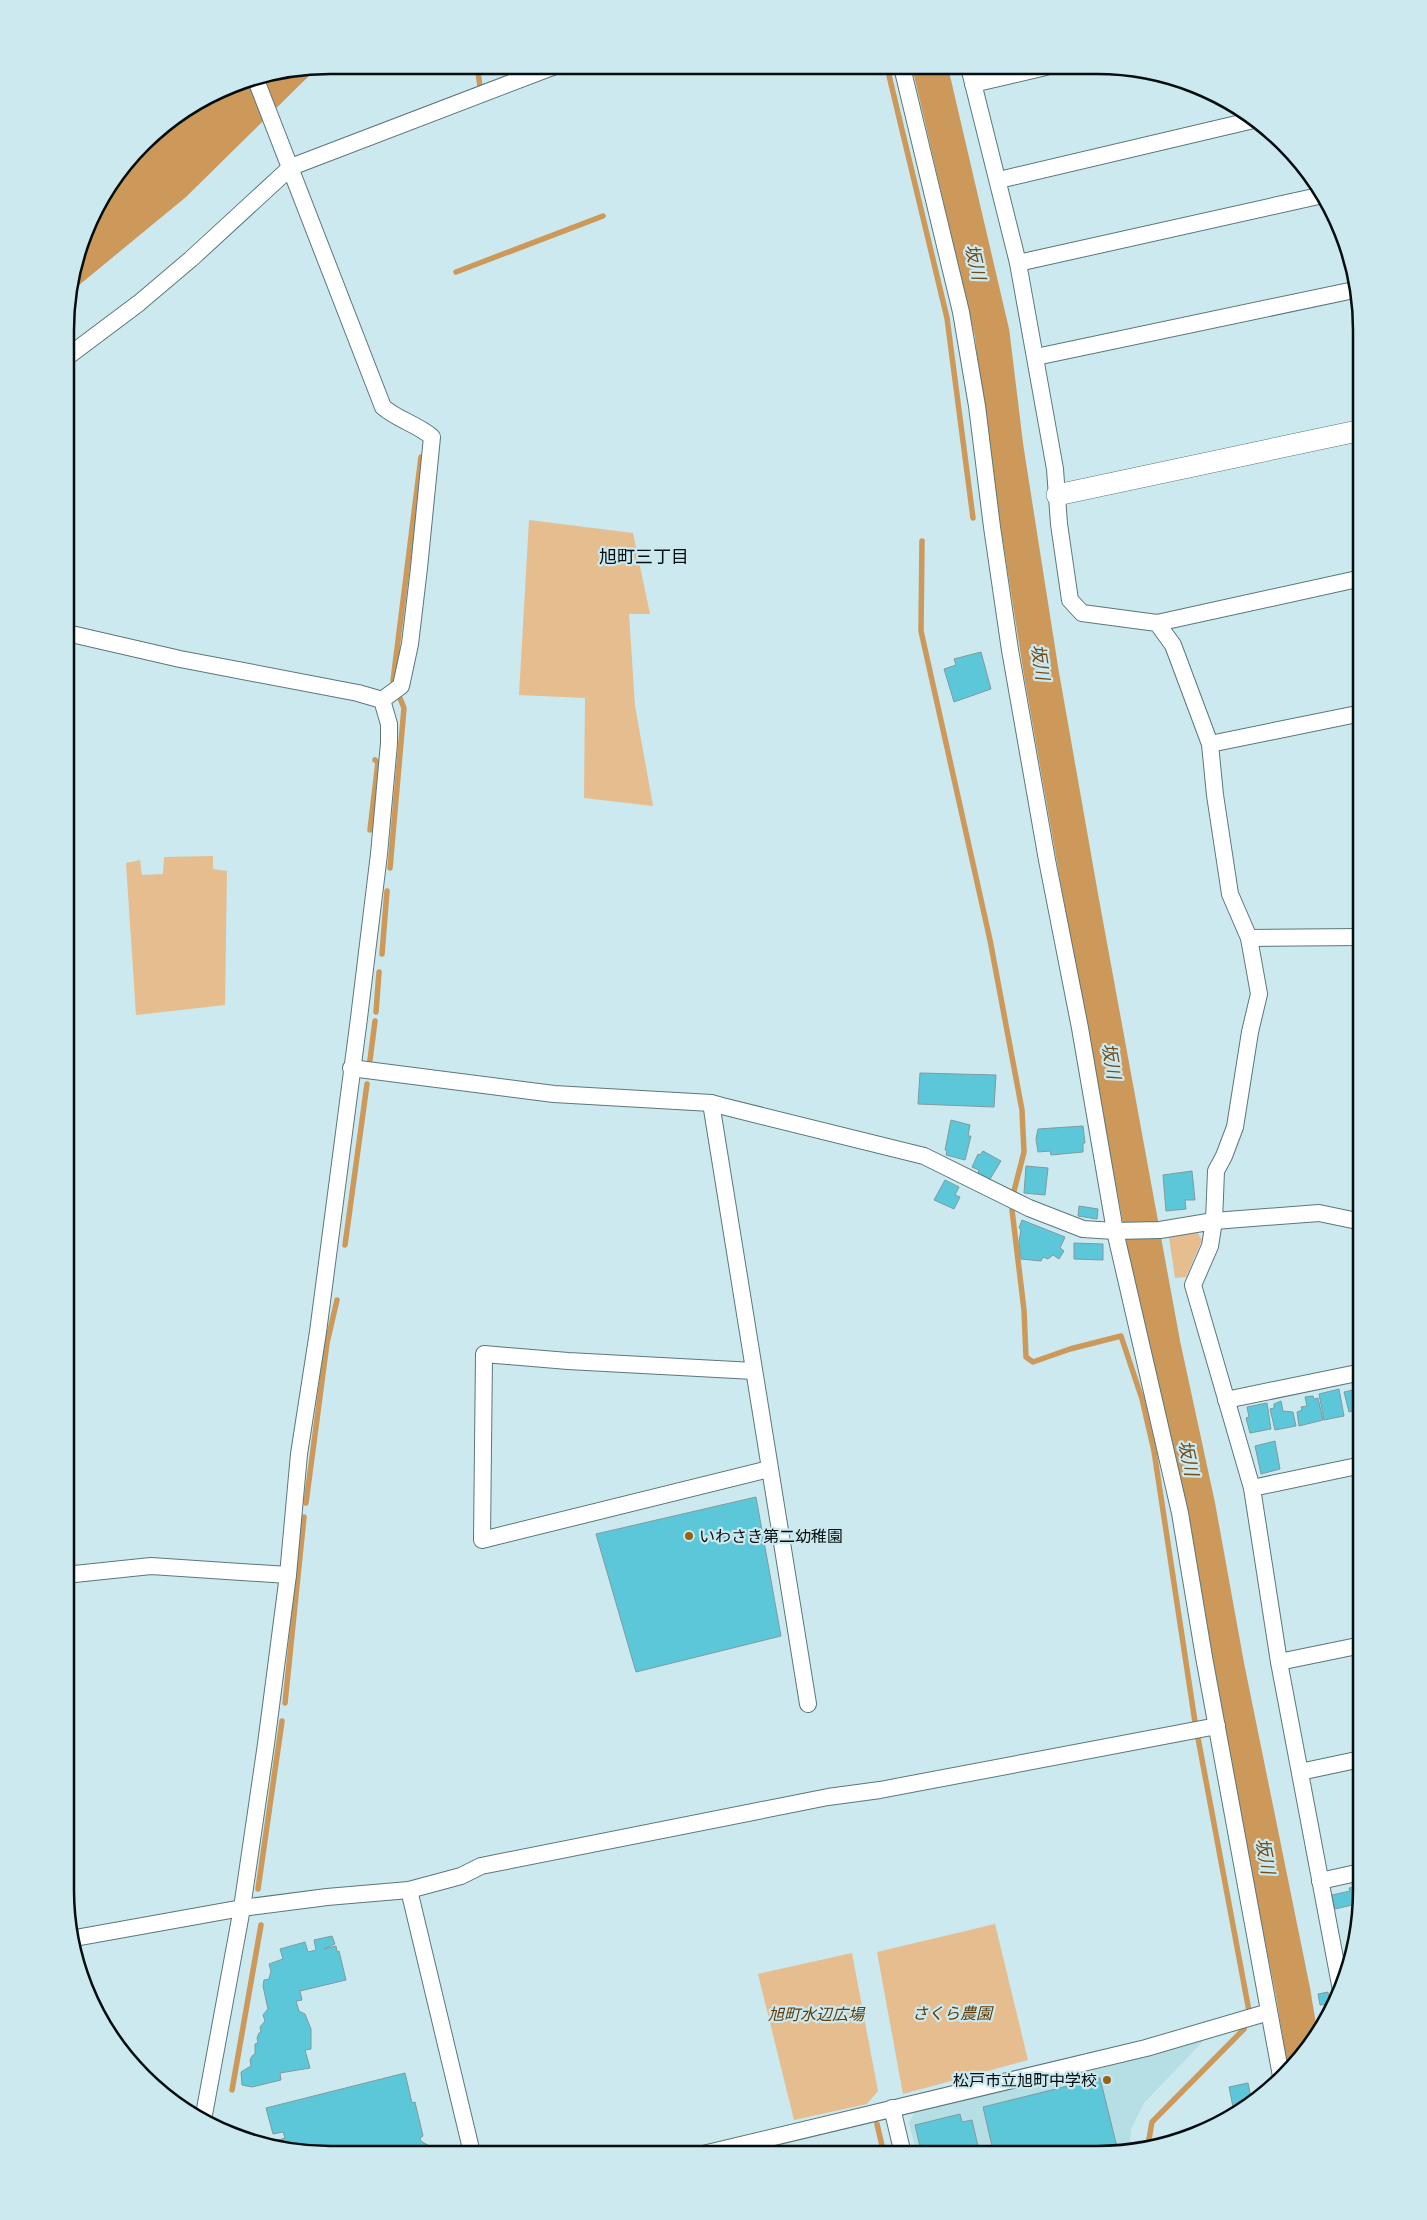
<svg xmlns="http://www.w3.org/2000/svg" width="1427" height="2220" viewBox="0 0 1427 2220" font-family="'Noto Serif','Noto Sans JP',serif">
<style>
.built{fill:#b6dee5}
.green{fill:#e6bd8e}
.water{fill:#cc995a}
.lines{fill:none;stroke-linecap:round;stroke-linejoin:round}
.stream{stroke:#cc995a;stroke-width:5.5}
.river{stroke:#cc995a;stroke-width:35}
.building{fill:#5cc7d8;stroke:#7f9ba0}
.minor-casing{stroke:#5c777b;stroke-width:18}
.tertiary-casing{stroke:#5c777b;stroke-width:22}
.minor{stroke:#fff;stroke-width:16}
.tertiary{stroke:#fff;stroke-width:21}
.poi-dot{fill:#956216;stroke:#cbe9ee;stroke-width:2}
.labels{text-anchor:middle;stroke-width:4.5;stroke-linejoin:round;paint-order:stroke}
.poi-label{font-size:16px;fill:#040d0f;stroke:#cbe9ee;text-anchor:start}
.park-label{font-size:16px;font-style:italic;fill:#5e3b07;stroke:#cbe9ee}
.water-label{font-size:18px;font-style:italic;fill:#704c1d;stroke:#cbe9ee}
.neighbourhood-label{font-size:18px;fill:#040d0f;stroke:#cbe9ee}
.rim{fill:none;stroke:#040d0f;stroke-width:2.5}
</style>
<rect width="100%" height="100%" fill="#cbe9ee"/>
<!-- built -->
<path class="built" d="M 1209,2035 L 1144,2103 L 1131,2129 L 1130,2149 L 1098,2155 L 917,2154 L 909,2123 L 914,2113 L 1142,2056 Z"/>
<!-- green -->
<g class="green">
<path d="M 529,520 L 633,533 L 650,614 L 629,614 L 635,706 L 653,806 L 584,798 L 585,698 L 519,695 Z"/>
<path d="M 213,856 L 213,869 L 227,871 L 225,1005 L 136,1015 L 126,863 L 140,860 L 142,875 L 163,874 L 164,857 Z"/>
<path d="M 1197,1232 L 1202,1240 L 1186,1277 L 1175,1278 L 1169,1237 Z"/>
<path d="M 995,1924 L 1028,2060 L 903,2094 L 877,1952 Z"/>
<path d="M 852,1953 L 878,2091 L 867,2104 L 794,2120 L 758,1974 Z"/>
</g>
<!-- water -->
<path class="water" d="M 317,68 L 186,197 L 67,295 L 92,212 L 155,131 L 229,85 Z"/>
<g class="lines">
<!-- stream -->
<g class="stream">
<path d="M 477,65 L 480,86"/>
<path d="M 887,67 L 947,318 L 973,518"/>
<path d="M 456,272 L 603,216"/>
<path d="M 922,541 L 921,631 L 990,940 L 1022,1110 L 1024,1152 L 1014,1191 L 1012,1210 L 1024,1310 L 1026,1357 L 1033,1362 L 1070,1349 L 1121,1336 L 1142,1399 L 1154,1451 L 1195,1722 L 1249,2011 L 1244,2029 L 1152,2122 L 1148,2145"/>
<path d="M 370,830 L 378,762 L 375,760"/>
<path d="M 390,868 L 404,708 L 393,681 L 421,457"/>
<path d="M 382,954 L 387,891"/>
<path d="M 376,1012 L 379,972"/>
<path d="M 370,1060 L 375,1021"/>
<path d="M 345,1245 L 367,1084"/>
<path d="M 306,1503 L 327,1343 L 337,1300"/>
<path d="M 285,1703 L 304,1517"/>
<path d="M 258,1889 L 282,1721"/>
<path d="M 232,2090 L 261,1925"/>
<path d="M 877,2124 L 884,2154"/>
</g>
<!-- river -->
<path class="river" d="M 930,67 L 992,333 L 1006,448 L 1041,671 L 1081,898 L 1163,1345 L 1198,1507 L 1227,1667 L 1293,1992 L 1303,2053"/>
</g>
<!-- building -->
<g class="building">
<path d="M 981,652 L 991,689 L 954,702 L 944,669 L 956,665 L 954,659 Z"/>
<path d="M 920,1073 L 996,1075 L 994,1107 L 918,1104 Z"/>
<path d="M 951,1120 L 970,1125 L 968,1136 L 971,1136 L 965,1160 L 946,1155 L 947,1151 L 945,1150 Z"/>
<path d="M 1083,1126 L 1085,1143 L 1083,1143 L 1083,1152 L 1051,1155 L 1050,1151 L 1038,1152 L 1036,1139 L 1038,1129 Z"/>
<path d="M 983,1151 L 1001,1161 L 990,1179 L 978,1173 L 979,1170 L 972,1167 L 978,1154 L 980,1155 Z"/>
<path d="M 1026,1166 L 1048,1168 L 1045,1195 L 1024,1193 Z"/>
<path d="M 1192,1171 L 1195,1200 L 1185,1200 L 1186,1209 L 1166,1211 L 1163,1175 Z"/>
<path d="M 945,1180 L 959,1187 L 955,1195 L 960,1197 L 954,1209 L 934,1200 Z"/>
<path d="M 1079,1206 L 1098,1209 L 1097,1219 L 1078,1216 Z"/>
<path d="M 1022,1220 L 1065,1237 L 1060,1248 L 1064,1251 L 1059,1259 L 1053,1255 L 1048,1259 L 1043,1257 L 1041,1261 L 1021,1259 L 1019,1242 L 1021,1230 L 1019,1228 Z"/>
<path d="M 1074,1243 L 1103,1244 L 1103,1260 L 1074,1259 Z"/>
<path d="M 1362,1388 L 1362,1409 L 1349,1412 L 1344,1392 Z"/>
<path d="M 1339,1389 L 1344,1416 L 1324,1420 L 1319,1394 Z"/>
<path d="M 1313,1396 L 1314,1399 L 1318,1398 L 1323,1420 L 1299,1426 L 1297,1412 L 1302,1410 L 1301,1407 L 1307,1406 L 1305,1397 Z"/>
<path d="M 1281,1401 L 1283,1411 L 1293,1412 L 1296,1426 L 1275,1430 L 1270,1409 L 1274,1408 L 1274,1404 Z"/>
<path d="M 1267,1403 L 1271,1429 L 1250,1433 L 1246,1418 L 1249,1417 L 1247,1407 Z"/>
<path d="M 1275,1441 L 1280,1469 L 1261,1474 L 1255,1446 Z"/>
<path d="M 756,1497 L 781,1636 L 636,1672 L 596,1534 Z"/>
<path d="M 1361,1886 L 1361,1903 L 1335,1909 L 1332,1895 L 1350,1891 L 1349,1888 Z"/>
<path d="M 332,1936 L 335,1944 L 324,1949 L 336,1946 L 337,1952 L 339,1951 L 346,1980 L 300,1991 L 302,2000 L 296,2001 L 299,2011 L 305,2014 L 311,2029 L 311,2049 L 305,2050 L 310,2068 L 280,2073 L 281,2080 L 252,2087 L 242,2085 L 241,2072 L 251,2066 L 250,2060 L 252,2056 L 255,2054 L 255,2044 L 258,2043 L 257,2038 L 259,2033 L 261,2032 L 260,2027 L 265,2021 L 263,2015 L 268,2009 L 263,1986 L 264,1980 L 269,1979 L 271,1971 L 269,1964 L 283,1959 L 280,1949 L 305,1942 L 308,1952 L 316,1950 L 314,1940 Z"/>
<path d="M 1328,1992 L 1330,2004 L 1320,2005 L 1318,1994 Z"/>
<path d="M 405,2073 L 412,2103 L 415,2102 L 423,2136 L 420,2138 L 421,2141 L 434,2149 L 432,2153 L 295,2153 L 277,2148 L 275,2141 L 285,2138 L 283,2132 L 273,2134 L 266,2108 Z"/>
<path d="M 1100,2078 L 1118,2151 L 1098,2155 L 994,2155 L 983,2107 Z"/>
<path d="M 1248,2083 L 1252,2103 L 1233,2107 L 1229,2087 Z"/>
<path d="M 960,2114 L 962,2122 L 972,2120 L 980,2155 L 922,2155 L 915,2125 Z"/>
</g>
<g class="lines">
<defs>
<g id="minor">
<path d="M 902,67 L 961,312 L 977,406 L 992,527 L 1010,650 L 1047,860 L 1080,1028 L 1115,1231 L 1180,1513 L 1204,1657 L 1281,2076"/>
<path d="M 969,67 L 1018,263 L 1055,469 L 1059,524 L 1070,600 L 1082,613 L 1157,623 L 1173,645 L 1210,744 L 1215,795 L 1230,894 L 1249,938 L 1259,994 L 1250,1032 L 1235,1127 L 1224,1156 L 1216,1171 L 1214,1221 L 1210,1246 L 1193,1285 L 1252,1488 L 1279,1662 L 1341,1990"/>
<path d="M 256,80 L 383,407 C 398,420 417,424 432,437 L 419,568 L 410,644 L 401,686 L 382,700"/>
<path d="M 973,84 L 1046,67"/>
<path d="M 999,180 L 1258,119"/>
<path d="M 1018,263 L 1323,195"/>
<path d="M 67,357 L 139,303 L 191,259 L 291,167 L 555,66"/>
<path d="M 1036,357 L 1354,290"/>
<path d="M 1157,623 L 1362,578"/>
<path d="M 67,633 L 180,659 L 358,693 L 382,700 L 389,724 L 389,743 L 379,854 L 359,1018 L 318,1332 L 299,1454 L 288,1575 L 266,1744 L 242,1908 L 203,2120"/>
<path d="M 1210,744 L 1362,713"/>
<path d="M 1249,938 L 1362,937"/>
<path d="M 351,1068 L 554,1094 L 711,1103 L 722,1106 L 924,1156 L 1029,1208 L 1083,1229 L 1115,1231 L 1160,1230 L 1214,1221 L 1319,1213 L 1362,1222"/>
<path d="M 711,1103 L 808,1704"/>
<path d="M 754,1371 L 568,1361 L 484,1354 L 482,1540 L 769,1469"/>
<path d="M 1226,1400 L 1362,1372"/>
<path d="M 1252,1488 L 1362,1465"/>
<path d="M 65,1575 L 151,1566 L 288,1575"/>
<path d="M 1279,1662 L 1362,1645"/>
<path d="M 1300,1772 L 1361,1759"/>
<path d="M 1320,1881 L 1361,1872"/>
<path d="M 409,1890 L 472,2153"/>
<path d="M 75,1938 L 242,1908 L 327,1897 L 409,1890 L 461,1876 L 481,1866 L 828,1797 L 880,1790 L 1217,1726"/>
<path d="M 892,2108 L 903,2154"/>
<path d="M 703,2154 L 1146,2048 L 1269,2012"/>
</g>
<path id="tertiary" d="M 1057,495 L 1362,430"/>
</defs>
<!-- minor casing -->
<use href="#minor" class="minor-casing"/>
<!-- tertiary casing -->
<use href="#tertiary" class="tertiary-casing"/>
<!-- minor -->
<use href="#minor" class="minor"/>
<!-- tertiary -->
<use href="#tertiary" class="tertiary"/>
</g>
<!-- markers -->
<g class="poi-dot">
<circle cx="689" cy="1536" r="5"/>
<circle cx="1107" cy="2080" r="5"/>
</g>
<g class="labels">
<!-- poi labels -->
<g class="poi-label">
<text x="699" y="1542">いわさき第二幼稚園</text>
<text x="1097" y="2086" text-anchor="end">松戸市立旭町中学校</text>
</g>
<!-- park labels -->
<g class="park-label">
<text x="952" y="2019">さくら農園</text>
<text x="816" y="2020">旭町水辺広場</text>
</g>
<!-- water labels -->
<g class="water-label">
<text transform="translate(975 262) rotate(77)" y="6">坂川</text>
<text transform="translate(1040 662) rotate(81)" y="6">坂川</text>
<text transform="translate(1111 1061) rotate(80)" y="6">坂川</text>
<text transform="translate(1188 1458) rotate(78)" y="6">坂川</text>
<text transform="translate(1265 1856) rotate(79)" y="6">坂川</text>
</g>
<!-- neighbourhood labels -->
<g class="neighbourhood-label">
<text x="644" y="563">旭町三丁目</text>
</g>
</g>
<!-- crop -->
<path d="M0 0H1427V2220H0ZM330 74H1097A256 256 0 0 1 1353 330V1890A256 256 0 0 1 1097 2146H330A256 256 0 0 1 74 1890V330A256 256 0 0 1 330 74Z" fill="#cbe9ee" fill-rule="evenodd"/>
<path class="rim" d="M330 74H1097A256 256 0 0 1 1353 330V1890A256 256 0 0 1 1097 2146H330A256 256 0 0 1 74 1890V330A256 256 0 0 1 330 74Z"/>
</svg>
